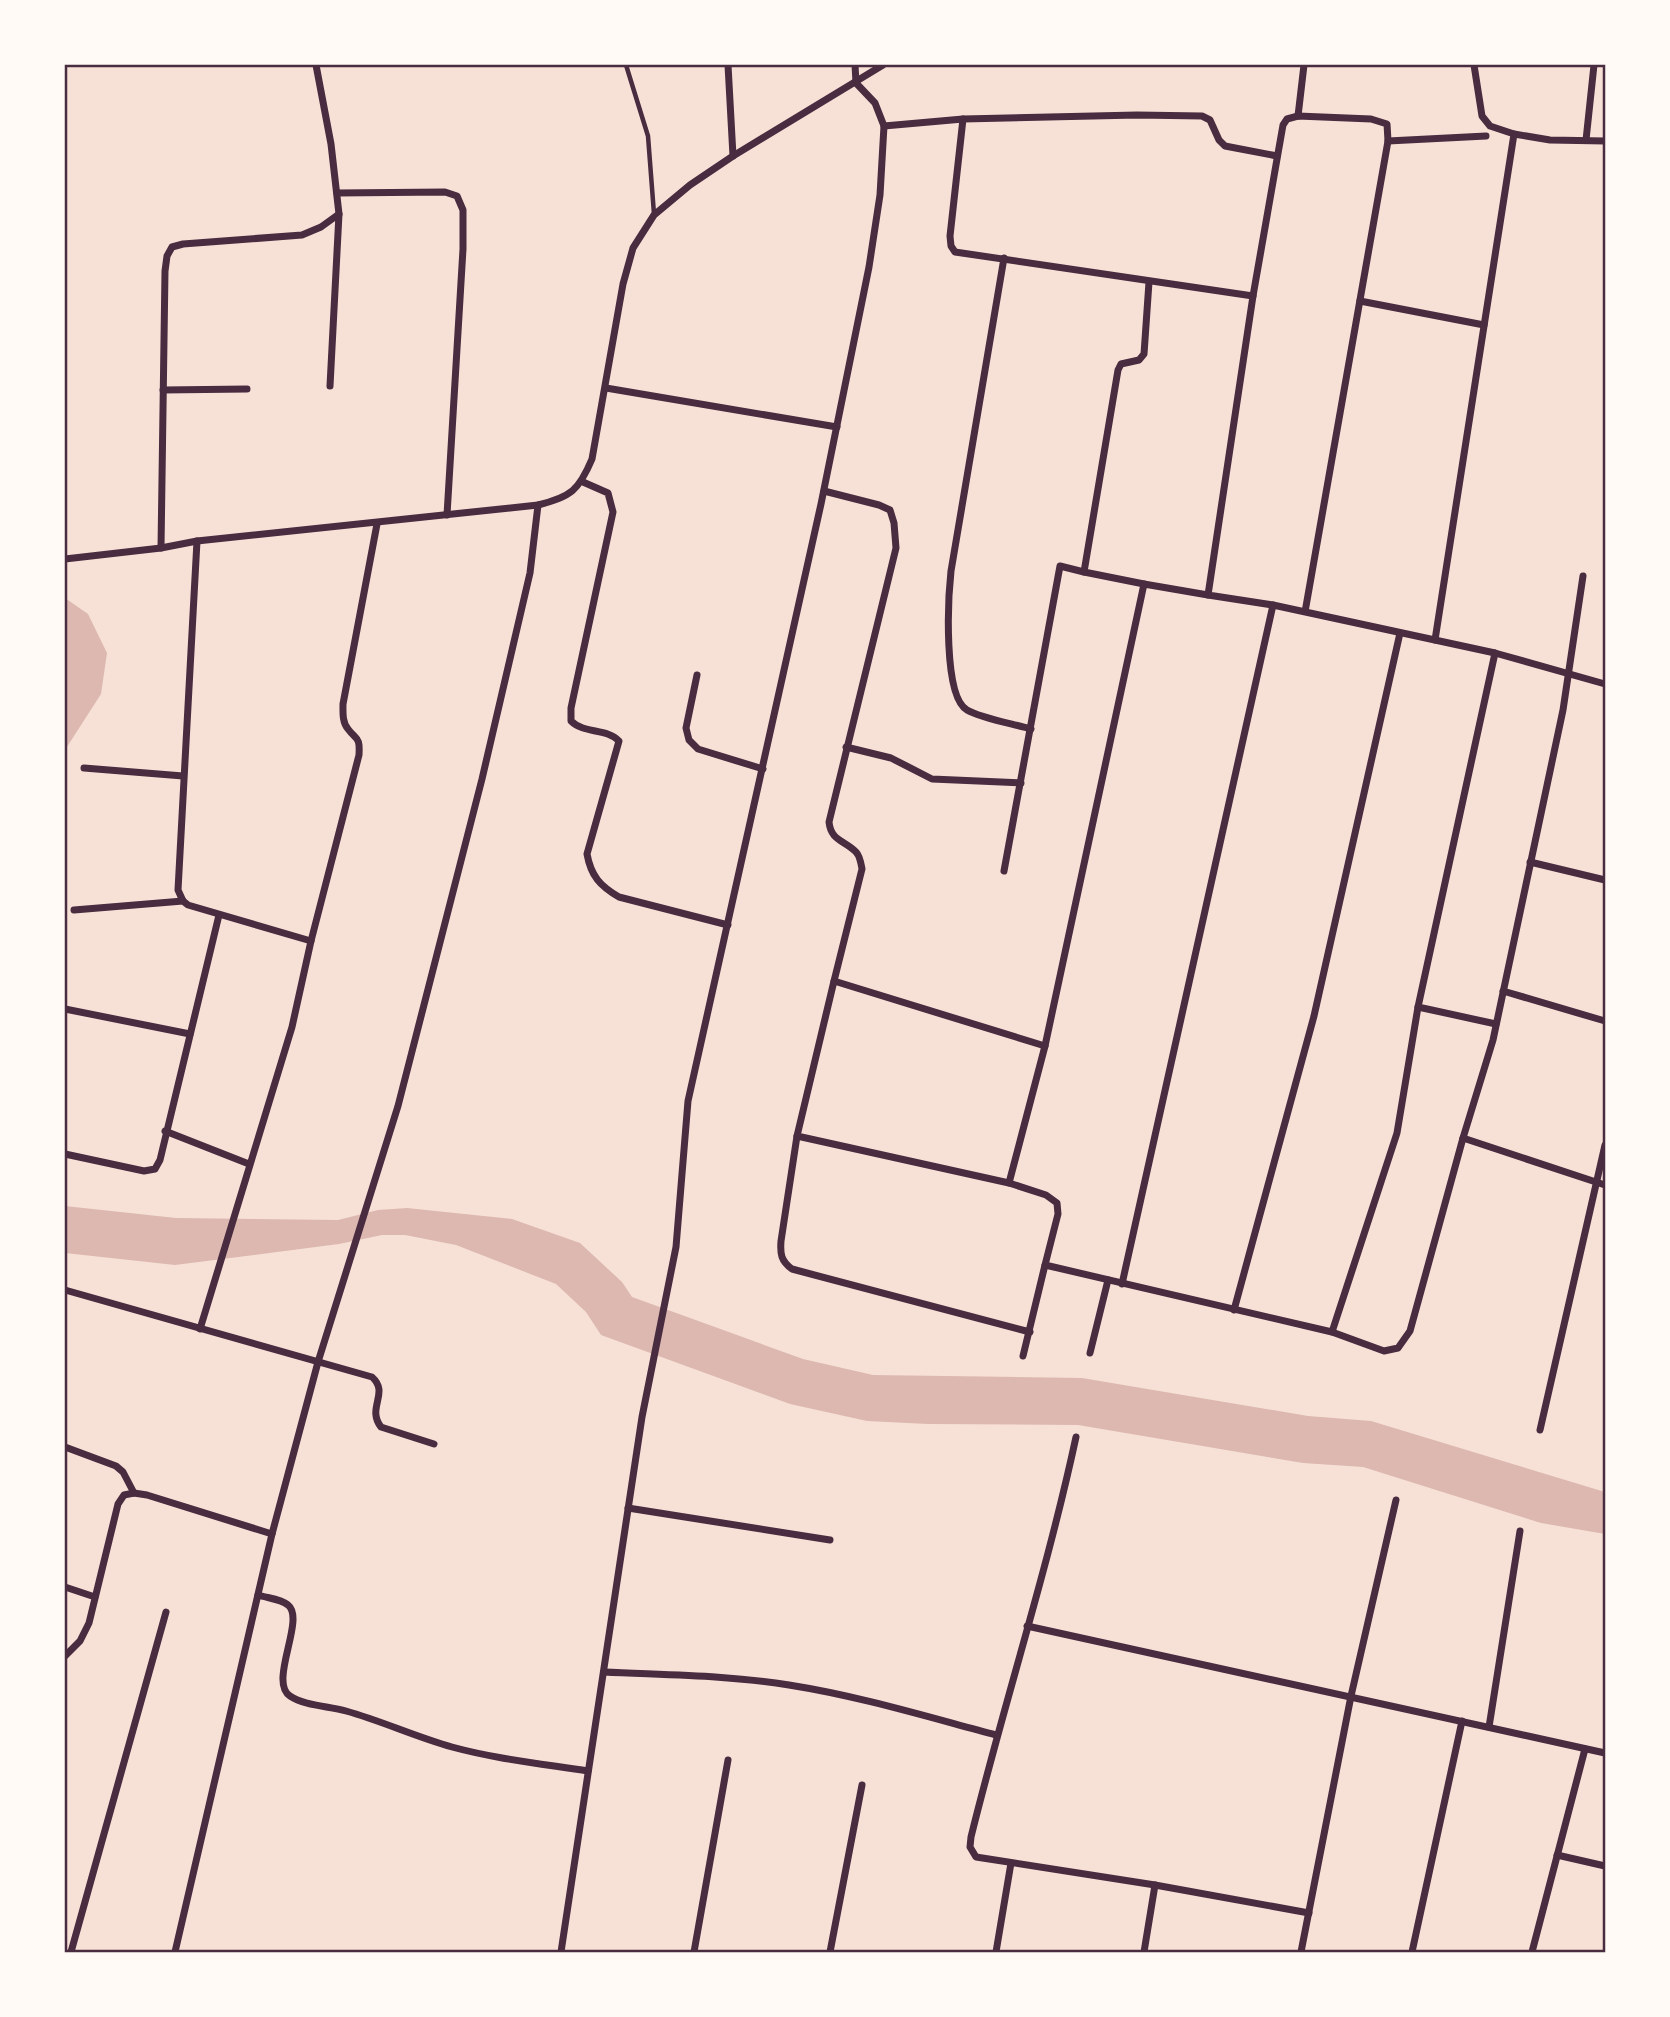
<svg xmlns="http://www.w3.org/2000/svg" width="1670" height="2017" viewBox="0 0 1670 2017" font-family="Jost,sans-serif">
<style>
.water{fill:#dcb8b0}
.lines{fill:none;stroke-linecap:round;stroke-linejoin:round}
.service{stroke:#4a2c40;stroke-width:4.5}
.minor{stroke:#4a2c40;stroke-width:7}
.neatline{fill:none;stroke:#4a2c40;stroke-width:2.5}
</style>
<rect width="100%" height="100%" fill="#f7e1d7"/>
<!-- water -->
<g class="water">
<path d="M 65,598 L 88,614 L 107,653 L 101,694 L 65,750 Z"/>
<path d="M 65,1206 L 176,1218 L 338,1220 L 378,1210 L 407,1208 L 512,1219 L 580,1243 L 622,1282 L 632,1297 L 803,1359 L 873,1375 L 1082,1378 L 1308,1416 L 1371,1421 L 1605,1492 L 1605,1534 L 1541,1523 L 1363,1467 L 1303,1463 L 1078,1425 L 928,1424 L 867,1421 L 790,1404 L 601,1335 L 586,1312 L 556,1284 L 456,1245 L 405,1235 L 382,1235 L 339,1244 L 175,1265 L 65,1253 Z"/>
</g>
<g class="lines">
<!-- service -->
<path class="service" d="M 626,65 L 648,136 L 654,214"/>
<!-- minor -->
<g class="minor">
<path d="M 316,65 L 331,144 L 339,214"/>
<path d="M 728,65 L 733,156"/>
<path d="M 1298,116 L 1304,65"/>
<path d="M 963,119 L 1137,115 L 1202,116 L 1210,120 L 1219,140 L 1225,146 L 1277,156"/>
<path d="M 884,126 L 963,119 L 950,236 L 951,246 L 955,252 L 1253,296"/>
<path d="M 1514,134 L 1550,140 L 1605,141"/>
<path d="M 1586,140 L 1594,65"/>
<path d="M 1388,141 L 1486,136"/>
<path d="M 337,193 L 445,192 L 457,196 L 463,210 L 463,249 L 447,515"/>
<path d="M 1004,258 L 951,571 C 948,598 943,696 967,710 C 980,718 1014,724 1031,729"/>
<path d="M 1360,301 L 1484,325"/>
<path d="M 606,388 L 837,427"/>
<path d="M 163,390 L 247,389"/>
<path d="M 583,482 L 608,493 L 613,512 L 571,708 L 571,721 C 584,734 607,728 619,741 L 587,854 C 591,876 600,886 619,897 L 728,925"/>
<path d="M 824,491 L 879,505 L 890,510 L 894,523 L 896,548 L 829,822 C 831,841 844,840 856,852 C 860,856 861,863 862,869 L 834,981 L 1045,1046"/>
<path d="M 197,541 L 178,890 L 183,901 L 188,905 L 311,941"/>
<path d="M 161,548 L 165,271 L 167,256 L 172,247 L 183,244 L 302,235 L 321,227 L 339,214 L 330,386"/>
<path d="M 65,559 L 161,548 L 197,541 L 538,505 C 571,497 579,490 592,459 L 623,284 L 633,248 L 654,215 L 690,185 L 733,156 L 883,65"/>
<path d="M 1144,584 L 1084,572 L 1118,370 L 1121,364 L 1139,360 L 1144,354 L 1149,282"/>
<path d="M 1208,595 L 1144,584 L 1045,1046 L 1009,1183 L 1046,1195 L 1057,1203 L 1058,1214 L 1045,1265 L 1332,1332 L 1384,1351 L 1398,1348 L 1410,1331 L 1463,1138 L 1493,1040 L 1563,710 L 1583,576"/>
<path d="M 1305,612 L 1388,141 L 1387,124 L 1371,119 L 1298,116 L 1287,119 L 1283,125 L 1253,296 L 1208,595 L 1273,605 L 1495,653 L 1605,684"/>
<path d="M 1435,640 L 1514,134 L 1490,126 L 1482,116 L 1474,65"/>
<path d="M 1495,653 L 1418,1007 L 1496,1024"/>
<path d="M 697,675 L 686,728 L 689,740 L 698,749 L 763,769"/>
<path d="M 846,747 L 891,758 L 932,779 L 1021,783"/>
<path d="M 84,768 L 183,776"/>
<path d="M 1530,862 L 1605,880"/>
<path d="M 1004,871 L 1060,566 L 1084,572"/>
<path d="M 74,910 L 183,901"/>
<path d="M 834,981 L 797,1136 L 1009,1183"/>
<path d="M 1503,991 L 1605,1021"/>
<path d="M 65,1009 L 190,1034"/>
<path d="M 165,1131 L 249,1164"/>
<path d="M 797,1136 L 781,1241 C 780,1254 781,1261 792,1269 L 1030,1332"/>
<path d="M 1463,1138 L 1605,1185"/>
<path d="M 65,1154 L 144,1171 L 155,1169 L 160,1160 L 219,915"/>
<path d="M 1122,1284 L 1273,605"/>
<path d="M 65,1290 L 372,1377 C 390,1393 366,1408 381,1427 L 434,1444"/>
<path d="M 1234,1310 L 1314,1016 L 1400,633"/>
<path d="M 200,1329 L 292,1027 L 311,941 L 359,755 C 360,736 357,741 348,729 C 342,722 343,712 343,704 L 377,524"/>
<path d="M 1332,1332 L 1397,1133 L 1418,1007"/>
<path d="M 1090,1353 L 1108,1280"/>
<path d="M 1023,1356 L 1045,1265"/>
<path d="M 1540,1430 L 1605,1145"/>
<path d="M 1076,1437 C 1047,1572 1004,1703 971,1837 L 970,1847 L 976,1857 L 1155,1885 L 1309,1913"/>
<path d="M 65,1447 L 116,1466 L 123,1472 L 134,1493"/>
<path d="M 628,1508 L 830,1540"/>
<path d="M 65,1587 L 95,1597"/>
<path d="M 258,1595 C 267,1598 281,1599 288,1605 C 306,1619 268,1682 290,1696 C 305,1706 329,1706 346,1711 C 382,1721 416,1737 452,1747 C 496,1759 543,1764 588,1771"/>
<path d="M 1027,1626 L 1605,1753"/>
<path d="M 65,1656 L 80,1641 L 89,1623 L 118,1504 L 124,1495 L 134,1493 L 147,1495 L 272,1534"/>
<path d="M 604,1672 C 665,1675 728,1675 789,1685 C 859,1696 928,1717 996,1735"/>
<path d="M 1489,1727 L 1520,1531"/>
<path d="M 1557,1855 L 1605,1866"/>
<path d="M 71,1952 L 166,1612"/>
<path d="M 175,1952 L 272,1534 L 318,1362 L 398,1106 L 482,779 L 530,573 L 538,505"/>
<path d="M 561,1952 L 642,1417 L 676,1247 L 688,1101 L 821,504 L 869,267 L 880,195 L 884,126 L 875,103 L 856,83 L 855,65"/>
<path d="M 694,1952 L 728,1760"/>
<path d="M 830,1952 L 862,1785"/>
<path d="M 996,1952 L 1011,1863"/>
<path d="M 1144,1952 L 1155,1885"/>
<path d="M 1301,1952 L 1351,1696 L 1396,1500"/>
<path d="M 1412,1952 L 1462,1721"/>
<path d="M 1532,1952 L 1585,1749"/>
</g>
</g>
<!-- border -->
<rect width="1670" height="2017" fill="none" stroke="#fffaf5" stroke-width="133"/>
<rect x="66" y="66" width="1538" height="1885" class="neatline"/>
</svg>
